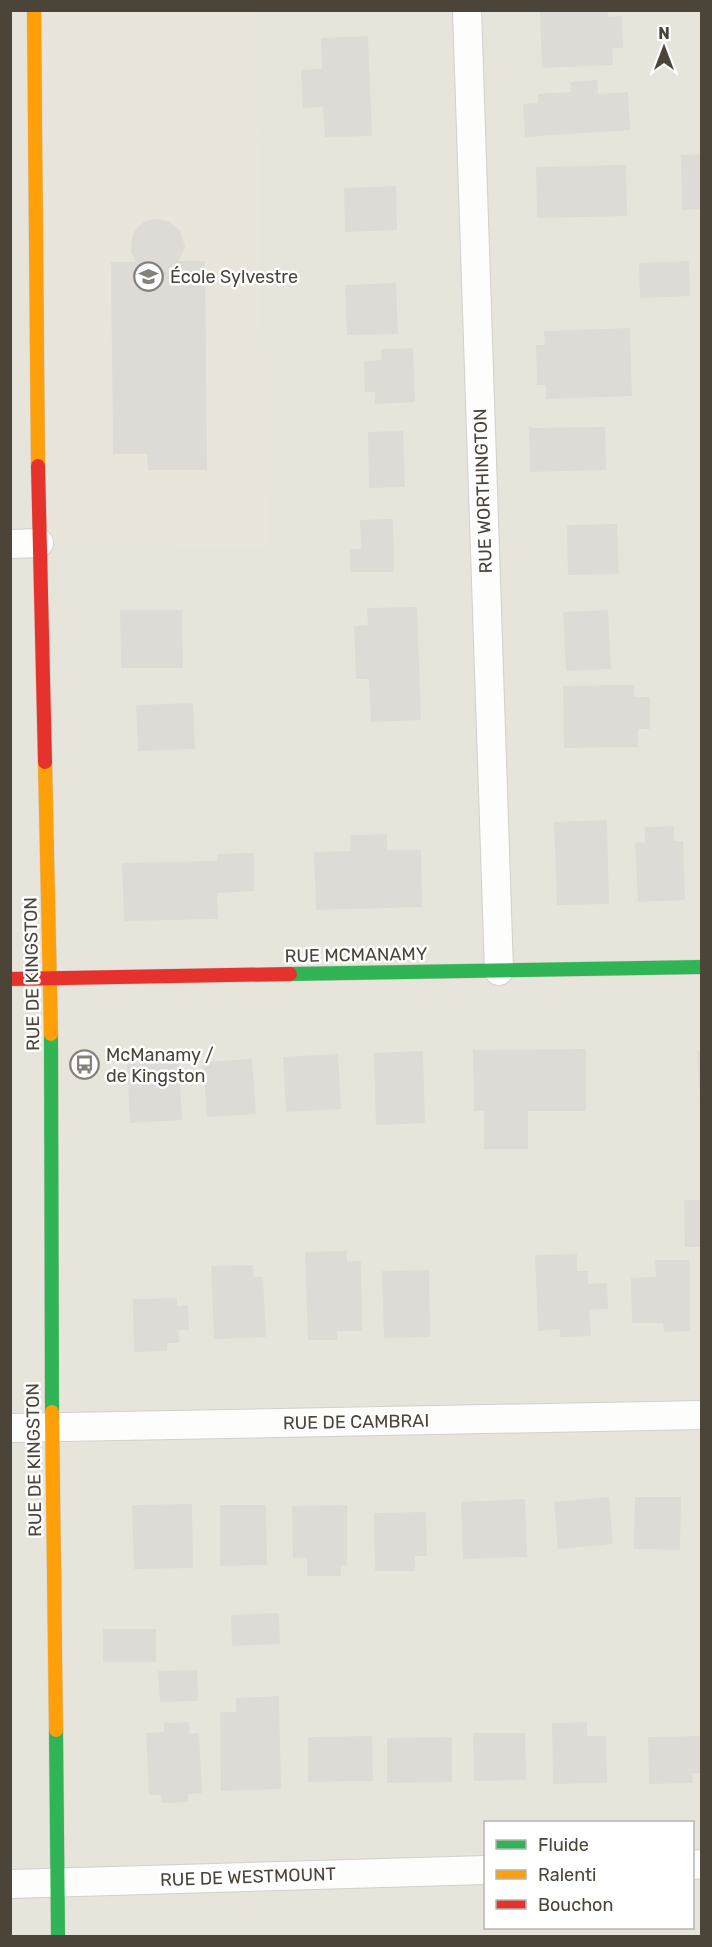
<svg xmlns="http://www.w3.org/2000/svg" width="712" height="1947" viewBox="0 0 712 1947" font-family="Rubik,sans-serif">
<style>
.residential{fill:#e7e4dc;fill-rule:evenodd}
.education{fill:#eae5da}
.building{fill:#dedbd6}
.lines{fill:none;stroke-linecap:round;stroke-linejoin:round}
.street-casing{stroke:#d2d0cb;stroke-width:30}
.fast-casing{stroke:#d3cfc5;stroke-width:15}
.slow-casing{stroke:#d3cfc5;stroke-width:15}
.jam-casing{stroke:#d3cfc5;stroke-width:15}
.street{stroke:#fdfdfc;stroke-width:28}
.fast{stroke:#30b455;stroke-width:14}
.slow{stroke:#ff9f0a;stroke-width:14}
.jam{stroke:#e5322d;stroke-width:14}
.labels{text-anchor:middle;stroke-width:5;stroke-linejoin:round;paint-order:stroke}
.poi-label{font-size:18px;fill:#4b4439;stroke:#fff;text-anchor:start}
.street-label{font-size:18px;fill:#4b4439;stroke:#fff}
</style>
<rect width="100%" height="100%" fill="#f4f2ee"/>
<!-- residential -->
<path class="residential" d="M 11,11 L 701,11 L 701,1936 L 11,1936 ZM 486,1822 L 692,1822 L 692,1928 L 486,1928 Z"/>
<!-- education -->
<path class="education" d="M 34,11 L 255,11 L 267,549 L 39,543 Z"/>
<!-- building -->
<g class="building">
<path d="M 540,10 L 608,10 L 608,17 L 622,16 L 623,48 L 612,48 L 613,65 L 542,68 Z"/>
<path d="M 368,36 L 372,136 L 325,137 L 323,107 L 303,108 L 301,70 L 322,69 L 321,38 Z"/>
<path d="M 597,80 L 598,94 L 628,92 L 630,130 L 525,137 L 523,104 L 538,103 L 538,94 L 571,92 L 570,82 Z"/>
<path d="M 702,154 L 702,209 L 682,210 L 681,155 Z"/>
<path d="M 626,165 L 627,216 L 537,218 L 536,167 Z"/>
<path d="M 396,186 L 397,230 L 345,232 L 344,188 Z"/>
<path d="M 154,219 L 169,221 L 180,231 L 185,246 L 179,261 L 205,261 L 207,470 L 148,470 L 147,454 L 113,454 L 111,262 L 136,262 L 131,252 L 132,238 L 135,230 L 140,225 L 146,221 Z"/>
<path d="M 689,261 L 690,296 L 640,298 L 639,263 Z"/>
<path d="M 396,283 L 398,334 L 347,335 L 345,285 Z"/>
<path d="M 630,328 L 632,396 L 546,399 L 546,385 L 537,385 L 536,345 L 545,345 L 544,331 Z"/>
<path d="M 413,348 L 415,402 L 375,404 L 375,392 L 365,392 L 364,361 L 382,360 L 381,349 Z"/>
<path d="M 529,426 L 534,428 L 605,427 L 606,470 L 530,472 Z"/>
<path d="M 403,431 L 405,487 L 369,488 L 368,432 Z"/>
<path d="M 393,519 L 394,572 L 350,572 L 350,549 L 361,549 L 360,520 Z"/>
<path d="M 617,524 L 619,574 L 568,575 L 567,525 Z"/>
<path d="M 417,607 L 421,720 L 371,722 L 369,679 L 356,679 L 354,626 L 368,625 L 367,608 Z"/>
<path d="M 120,610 L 182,610 L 183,668 L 121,668 Z"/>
<path d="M 608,610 L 611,669 L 566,671 L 563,612 Z"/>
<path d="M 634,685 L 634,697 L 650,697 L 650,729 L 638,729 L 638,747 L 564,748 L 563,686 Z"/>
<path d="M 193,703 L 195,749 L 138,751 L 136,705 Z"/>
<path d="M 607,820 L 609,904 L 557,905 L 554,822 Z"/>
<path d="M 674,826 L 674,841 L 683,841 L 685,900 L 638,902 L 635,843 L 645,842 L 645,827 Z"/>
<path d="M 387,834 L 387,850 L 421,850 L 422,907 L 316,910 L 314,852 L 351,851 L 350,835 Z"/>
<path d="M 254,853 L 254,891 L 217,893 L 218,919 L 124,921 L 122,863 L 217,861 L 217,854 Z"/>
<path d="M 586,1049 L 586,1111 L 528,1111 L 528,1149 L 484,1149 L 484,1111 L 474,1111 L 473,1050 Z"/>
<path d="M 423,1051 L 425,1123 L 376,1125 L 374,1053 Z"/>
<path d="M 697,1051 L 702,1051 L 702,1105 L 700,1105 Z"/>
<path d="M 338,1054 L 341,1109 L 286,1112 L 283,1057 Z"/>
<path d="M 252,1059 L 256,1114 L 207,1117 L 203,1062 Z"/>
<path d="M 179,1061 L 182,1120 L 130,1123 L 127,1064 Z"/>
<path d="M 684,1200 L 702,1200 L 702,1247 L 685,1247 Z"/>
<path d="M 347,1251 L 347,1262 L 361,1261 L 362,1331 L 337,1331 L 337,1340 L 308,1340 L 305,1252 Z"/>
<path d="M 577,1254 L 577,1271 L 588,1271 L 588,1284 L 607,1283 L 608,1309 L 589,1310 L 591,1336 L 560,1337 L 560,1329 L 538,1331 L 535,1255 Z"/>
<path d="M 655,1260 L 690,1260 L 690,1331 L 664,1332 L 663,1323 L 632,1323 L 631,1278 L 656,1277 Z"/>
<path d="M 253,1265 L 254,1277 L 263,1277 L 266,1337 L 214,1339 L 211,1266 Z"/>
<path d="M 429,1270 L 430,1337 L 384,1338 L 382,1271 Z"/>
<path d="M 177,1298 L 177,1306 L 188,1305 L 189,1330 L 178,1330 L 179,1343 L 167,1343 L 167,1351 L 134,1352 L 133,1299 Z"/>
<path d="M 609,1497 L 613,1544 L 558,1549 L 554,1502 Z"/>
<path d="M 635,1497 L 681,1497 L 680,1550 L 634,1549 Z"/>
<path d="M 525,1499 L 527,1557 L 463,1559 L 461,1502 Z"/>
<path d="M 192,1504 L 193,1568 L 134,1569 L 132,1505 Z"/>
<path d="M 220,1505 L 266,1505 L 267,1565 L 220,1566 Z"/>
<path d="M 347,1505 L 347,1565 L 341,1565 L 341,1576 L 307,1576 L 307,1558 L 293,1558 L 292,1506 Z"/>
<path d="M 426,1512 L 427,1556 L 415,1556 L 415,1571 L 375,1571 L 374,1513 Z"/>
<path d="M 279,1613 L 280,1644 L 232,1646 L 231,1615 Z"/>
<rect x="103" y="1629" width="53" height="33"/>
<path d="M 197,1670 L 198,1701 L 160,1702 L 158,1671 Z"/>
<path d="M 279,1696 L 281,1789 L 221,1791 L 220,1712 L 236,1712 L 236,1698 Z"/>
<path d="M 189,1722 L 190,1734 L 199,1733 L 202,1793 L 188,1794 L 188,1802 L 161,1803 L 161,1795 L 149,1795 L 146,1733 L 164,1732 L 164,1723 Z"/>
<path d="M 587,1722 L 587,1736 L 606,1736 L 607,1783 L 553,1784 L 552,1723 Z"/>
<path d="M 473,1733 L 525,1733 L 526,1780 L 474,1781 Z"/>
<path d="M 372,1736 L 373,1781 L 308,1782 L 308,1737 Z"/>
<path d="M 702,1736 L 702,1773 L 692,1773 L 693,1783 L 649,1784 L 648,1737 Z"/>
<path d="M 452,1737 L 452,1782 L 387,1783 L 387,1738 Z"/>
</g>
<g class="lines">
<defs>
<g id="street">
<path d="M 467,10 L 499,971"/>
<path d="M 10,544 L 39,543"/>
<path d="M 10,1428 L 702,1415"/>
<path d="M 692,1865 L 702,1864"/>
<path d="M 10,1884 L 486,1870"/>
</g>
<g id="fast">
<path d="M 290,974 L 702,967"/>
<path d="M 51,1034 L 52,1412"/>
<path d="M 56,1730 L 58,1936"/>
</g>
<g id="slow">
<path d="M 34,10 L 38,466"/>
<path d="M 45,762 L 51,1034"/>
<path d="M 52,1412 L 56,1730"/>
</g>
<g id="jam">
<path d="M 38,466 L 45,762"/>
<path d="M 10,979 L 290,974"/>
</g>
</defs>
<!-- street casing -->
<use href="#street" class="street-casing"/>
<!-- fast casing -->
<use href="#fast" class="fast-casing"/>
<!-- slow casing -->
<use href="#slow" class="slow-casing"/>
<!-- jam casing -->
<use href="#jam" class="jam-casing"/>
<!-- street -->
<use href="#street" class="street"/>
<!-- fast -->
<use href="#fast" class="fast"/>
<!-- slow -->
<use href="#slow" class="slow"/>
<!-- jam -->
<use href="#jam" class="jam"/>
</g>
<!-- icons -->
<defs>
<symbol id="school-ring" viewBox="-11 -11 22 22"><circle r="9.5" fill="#fff" stroke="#868178" stroke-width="1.5"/><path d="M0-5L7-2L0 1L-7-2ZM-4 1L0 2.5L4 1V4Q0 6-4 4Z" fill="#868178"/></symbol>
<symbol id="bus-ring" viewBox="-11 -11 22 22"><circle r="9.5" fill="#fff" stroke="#868178" stroke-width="1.5"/><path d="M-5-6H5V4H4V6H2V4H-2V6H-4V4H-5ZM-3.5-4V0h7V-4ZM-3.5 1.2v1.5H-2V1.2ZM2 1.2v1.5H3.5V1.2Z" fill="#868178"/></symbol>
</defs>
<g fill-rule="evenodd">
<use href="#school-ring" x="132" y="260" width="33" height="33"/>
<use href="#bus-ring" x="68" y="1048" width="33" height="33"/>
</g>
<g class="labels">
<!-- poi labels -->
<g class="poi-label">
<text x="170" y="283">École Sylvestre</text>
<text x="106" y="1061">McManamy /<tspan x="106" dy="21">de Kingston</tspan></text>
</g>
<!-- street labels -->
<g class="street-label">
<text transform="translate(483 491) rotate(-92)" y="6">RUE WORTHINGTON</text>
<text transform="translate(356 955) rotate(-1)" y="6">RUE MCMANAMY</text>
<text transform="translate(32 974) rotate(-91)" y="6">RUE DE KINGSTON</text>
<text transform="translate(356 1422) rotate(-1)" y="6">RUE DE CAMBRAI</text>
<text transform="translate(34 1460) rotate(-91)" y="6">RUE DE KINGSTON</text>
<text transform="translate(248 1877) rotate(-2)" y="6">RUE DE WESTMOUNT</text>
</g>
</g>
<!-- border -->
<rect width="712" height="1947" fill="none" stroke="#4b4439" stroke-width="24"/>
<!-- legend -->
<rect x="484" y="1821" width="210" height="108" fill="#ffffff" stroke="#b7b4b0" stroke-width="1.5"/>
<rect x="496" y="1840" width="30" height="9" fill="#30b455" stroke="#b7b4b0" stroke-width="1.5"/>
<text x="538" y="1851" font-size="18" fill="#4b4439">Fluide</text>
<rect x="496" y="1870" width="30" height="9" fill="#ff9f0a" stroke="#b7b4b0" stroke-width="1.5"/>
<text x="538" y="1881" font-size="18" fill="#4b4439">Ralenti</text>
<rect x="496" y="1900" width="30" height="9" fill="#e5322d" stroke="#b7b4b0" stroke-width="1.5"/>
<text x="538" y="1911" font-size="18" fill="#4b4439">Bouchon</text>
<!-- north arrow -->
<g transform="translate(664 48)" stroke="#ffffff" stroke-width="4.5" paint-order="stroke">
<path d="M0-4.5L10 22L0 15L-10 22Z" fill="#4b4439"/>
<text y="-9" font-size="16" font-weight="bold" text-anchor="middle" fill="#4b4439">N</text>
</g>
</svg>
